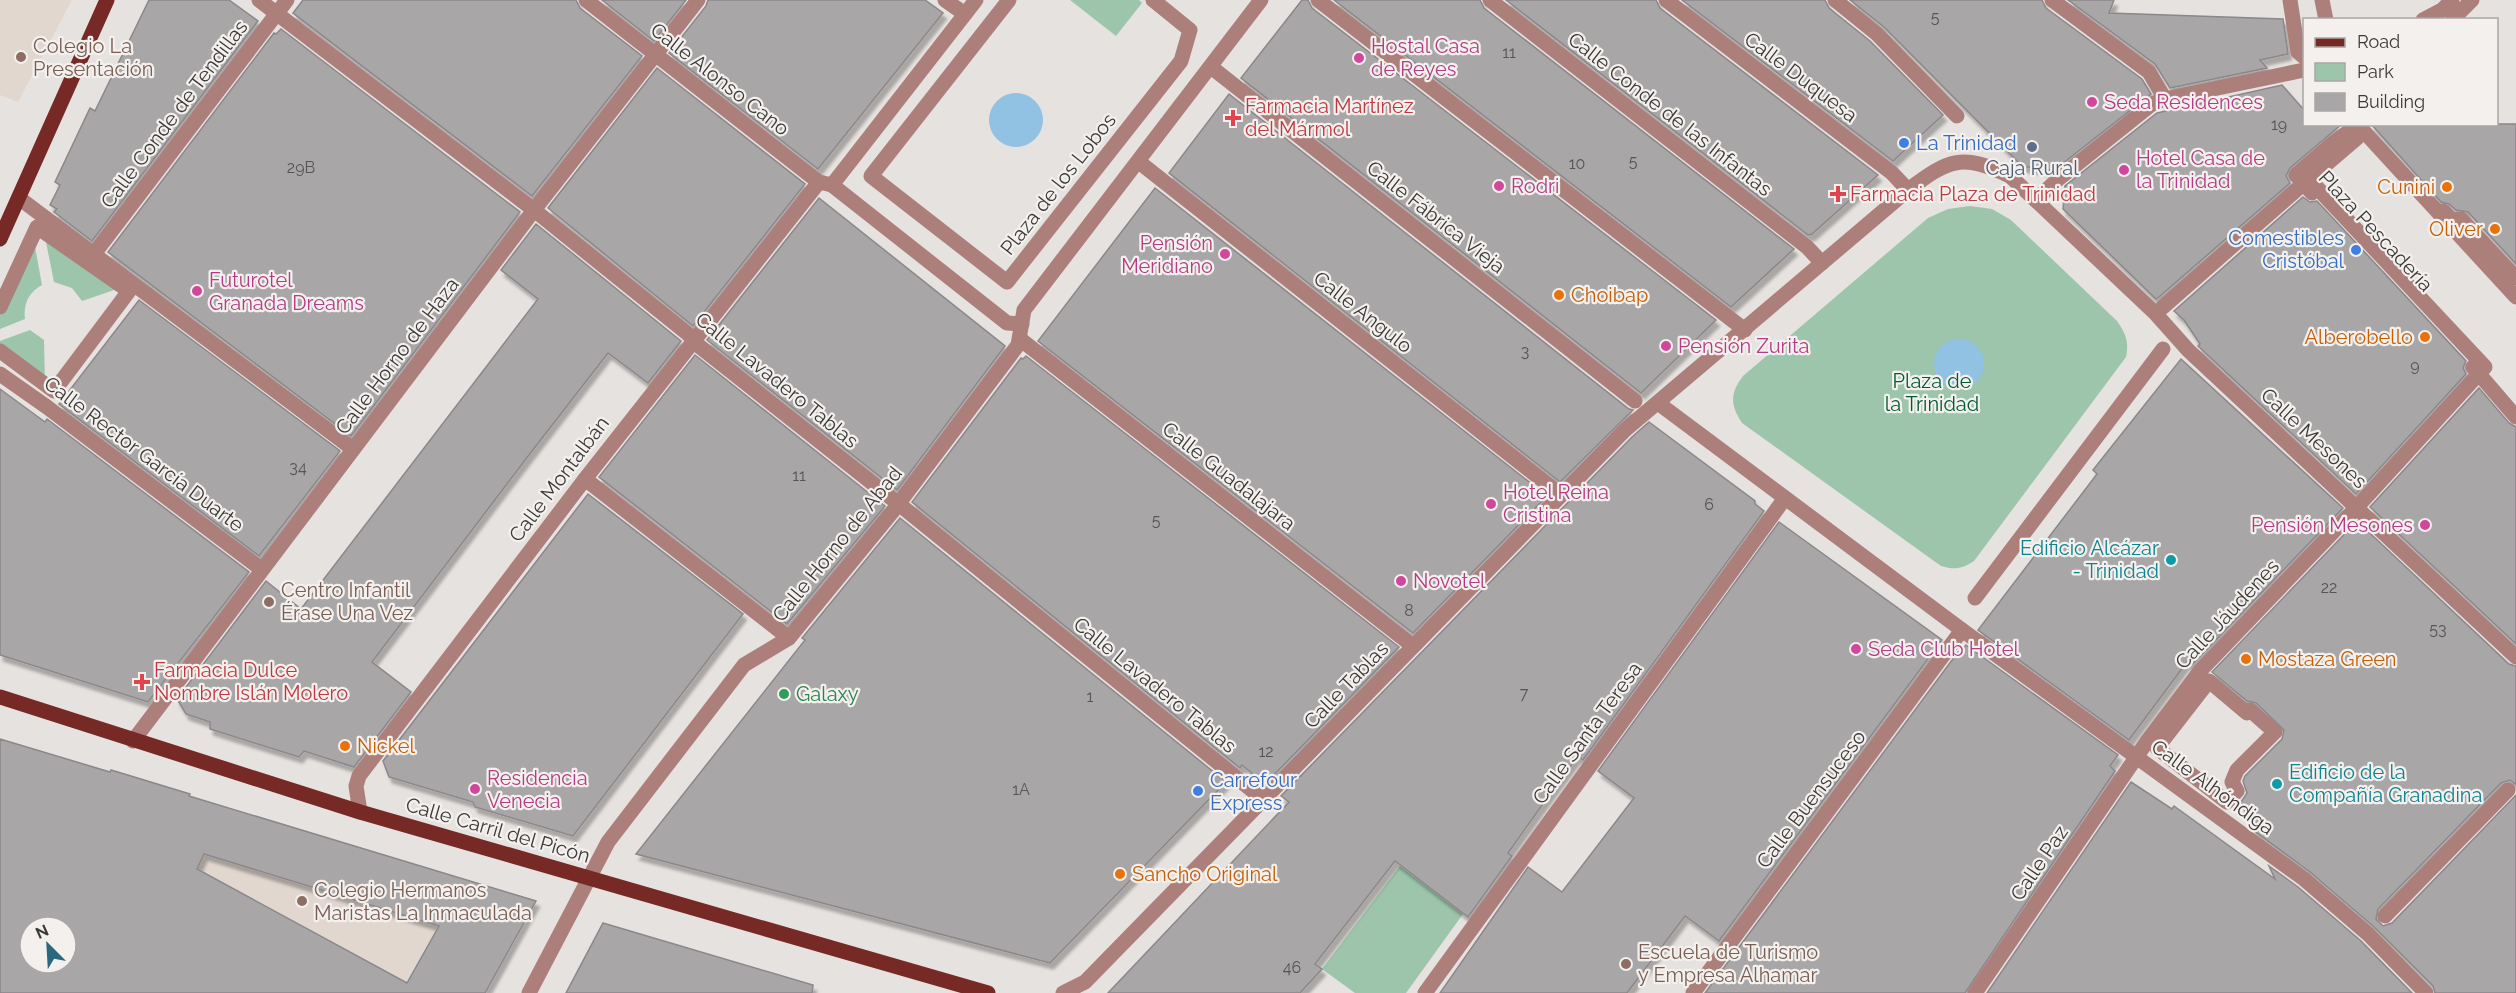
<svg xmlns="http://www.w3.org/2000/svg" width="2516" height="993" viewBox="0 0 2516 993" font-family="Raleway,sans-serif">
<style>
.built{fill:#e1d7cf}
.green{fill:#9dc5ab}
.water{fill:#91c1e3}
.building{fill:#a9a6a8;stroke:#8b878a;stroke-width:1.5;fill-rule:evenodd;filter:url(#shadow)}
.lines{fill:none;stroke-linecap:round;stroke-linejoin:round}
.minor{stroke:#ad7f7a;stroke-width:15}
.major{stroke:#762925;stroke-width:15}
.education-dot{fill:#8d6e63;stroke:#f3f0ed;stroke-width:2}
.hotel-dot{fill:#d1479c;stroke:#f3f0ed;stroke-width:2}
.health-dot{fill:#e0444e;stroke:#f3f0ed;stroke-width:2}
.shop-dot{fill:#3f7fe0;stroke:#f3f0ed;stroke-width:2}
.service-dot{fill:#5c6f8a;stroke:#f3f0ed;stroke-width:2}
.food-dot{fill:#e8710a;stroke:#f3f0ed;stroke-width:2}
.culture-dot{fill:#0f9aa8;stroke:#f3f0ed;stroke-width:2}
.leisure-dot{fill:#2e9e5b;stroke:#f3f0ed;stroke-width:2}
.labels{text-anchor:middle;stroke-width:4.5;stroke-linejoin:round;paint-order:stroke}
.number-label{font-size:16px;fill:#565555}
.education-label{font-size:20px;fill:#785e54;stroke:#f3f0ed;text-anchor:start}
.hotel-label{font-size:20px;fill:#b23c85;stroke:#f3f0ed;text-anchor:start}
.street-label{font-size:20px;fill:#3b3a39;stroke:#f3f0ed}
.health-label{font-size:20px;fill:#be3a42;stroke:#f3f0ed;text-anchor:start}
.shop-label{font-size:20px;fill:#366cbe;stroke:#f3f0ed;text-anchor:start}
.service-label{font-size:20px;fill:#4e5e75;stroke:#f3f0ed}
.food-label{font-size:20px;fill:#c56008;stroke:#f3f0ed;text-anchor:start}
.park-label{font-size:20px;fill:#005b35;stroke:#f3f0ed}
.culture-label{font-size:20px;fill:#0d838f;stroke:#f3f0ed;text-anchor:end}
.leisure-label{font-size:20px;fill:#27864d;stroke:#f3f0ed;text-anchor:start}
</style>
<defs>
<filter id="shadow"><feDropShadow dx="3.5" dy="6" stdDeviation="1.5" flood-color="#0004"/></filter>
</defs>
<rect width="100%" height="100%" fill="#e6e2e0"/>
<!-- built -->
<g class="built">
<path d="M 0,0 L 72,0 L 18,102 L 0,95 Z"/>
<path d="M 197,799 L 464,879 L 402,993 L 111,993 Z"/>
</g>
<!-- green -->
<g class="green">
<path d="M 1070,0 L 1139,0 L 1142,3 L 1116,36 Z"/>
<path d="M 1970,206 L 1992,209 L 2011,220 L 2117,321 C 2126,334 2129,342 2126,357 L 1974,561 C 1962,569 1955,570 1941,566 L 1742,423 C 1730,405 1730,393 1743,376 L 1928,218 L 1948,209 Z"/>
<path d="M 44,232 L 123,287 L 82,301 L 72,288 L 54,282 Z"/>
<path d="M 33,236 L 42,285 C 29,292 23,304 25,319 L 0,329 L 0,307 Z"/>
<path d="M 30,330 L 44,340 L 45,384 L 0,351 L 0,341 Z"/>
<path d="M 1400,866 L 1463,914 L 1406,993 L 1355,993 L 1322,969 Z"/>
</g>
<!-- water -->
<g class="water">
<circle cx="1016" cy="120" r="27"/>
<circle cx="1959" cy="364" r="25"/>
</g>
<!-- building -->
<g class="building">
<path d="M 149,0 L 229,0 L 258,21 L 92,241 L 54,212 L 57,209 L 50,205 L 60,185 L 55,182 L 90,108 L 95,111 Z"/>
<path d="M 303,0 L 576,0 L 580,8 L 642,56 L 532,196 L 293,13 Z"/>
<path d="M 602,0 L 686,0 L 654,41 Z"/>
<path d="M 708,0 L 925,0 L 943,13 L 818,169 L 669,53 L 706,6 Z"/>
<path d="M 1302,0 L 1308,0 L 1312,8 L 1716,320 L 1641,393 L 1241,78 Z"/>
<path d="M 1334,0 L 1480,0 L 1484,8 L 1794,249 L 1731,307 Z"/>
<path d="M 1506,0 L 1656,0 L 1660,8 L 1878,175 L 1812,234 L 1808,235 Z"/>
<path d="M 1682,0 L 1825,0 L 1829,8 L 1870,41 L 1943,115 L 1893,161 Z"/>
<path d="M 1850,0 L 2042,0 L 2046,8 L 2142,79 L 2151,94 L 2053,171 L 2022,166 L 1884,27 Z"/>
<path d="M 2068,0 L 2114,0 L 2109,13 L 2283,19 L 2288,54 L 2260,60 L 2267,68 L 2170,88 L 2155,64 Z"/>
<path d="M 281,29 L 520,212 L 351,436 L 108,252 L 274,33 L 276,34 Z"/>
<path d="M 657,68 L 805,184 L 693,326 L 548,208 Z"/>
<path d="M 2282,85 L 2304,110 L 2304,124 L 2342,124 L 2290,168 L 2286,176 L 2290,183 L 2159,297 L 2156,299 L 2063,209 L 2065,186 L 2157,113 Z"/>
<path d="M 1229,94 L 1629,409 L 1633,410 L 1560,482 L 1169,173 Z"/>
<path d="M 2371,124 L 2516,124 L 2516,264 L 2468,212 L 2456,210 L 2449,204 L 2441,202 Z"/>
<path d="M 1155,188 L 1547,496 L 1413,633 L 1038,341 Z"/>
<path d="M 2303,197 L 2310,202 L 2317,201 L 2466,361 L 2463,368 L 2466,374 L 2356,494 L 2198,346 L 2200,344 L 2184,320 L 2174,311 Z"/>
<path d="M 819,198 L 1005,346 L 897,490 L 707,340 Z"/>
<path d="M 536,224 L 681,341 L 648,383 L 608,353 L 529,455 L 372,662 L 411,692 L 354,767 L 304,751 L 299,757 L 210,729 L 210,722 L 186,714 L 177,699 L 266,581 L 301,609 L 538,299 L 501,270 Z"/>
<path d="M 139,300 L 340,451 L 259,556 L 59,404 Z"/>
<path d="M 695,355 L 885,506 L 787,624 L 599,477 Z"/>
<path d="M 1026,356 L 1399,647 L 1265,784 L 1242,765 L 1240,768 L 912,502 L 1021,358 L 1023,359 Z"/>
<path d="M 2181,359 L 2343,508 L 2191,666 L 2187,662 L 2129,740 L 1978,630 L 2097,474 L 2093,470 Z"/>
<path d="M 2479,388 L 2509,423 L 2516,427 L 2516,644 L 2370,507 Z"/>
<path d="M 0,389 L 45,422 L 47,419 L 249,572 L 148,702 L 0,655 Z"/>
<path d="M 1649,422 L 1755,501 L 1755,504 L 1764,511 L 1583,760 L 1578,756 L 1550,794 L 1508,853 L 1512,856 L 1468,917 L 1395,861 L 1315,964 L 1322,969 L 1300,993 L 1108,993 L 1289,802 L 1281,796 L 1632,437 Z"/>
<path d="M 588,494 L 743,614 L 573,836 L 475,807 L 473,802 L 389,777 L 383,761 Z"/>
<path d="M 900,518 L 1226,782 L 1050,963 L 636,854 L 805,640 L 802,638 Z"/>
<path d="M 2357,521 L 2509,664 L 2516,666 L 2516,785 L 2510,780 L 2501,783 L 2378,909 L 2376,919 L 2383,926 L 2392,923 L 2516,795 L 2516,993 L 2435,993 L 2433,986 L 2374,927 L 2310,872 L 2253,830 L 2241,802 L 2247,793 L 2243,781 L 2245,776 L 2282,739 L 2284,730 L 2256,703 L 2247,701 L 2212,672 Z"/>
<path d="M 1779,522 L 1942,640 L 1719,941 L 1685,916 L 1627,993 L 1440,993 L 1528,867 L 1562,892 L 1634,798 L 1598,771 Z"/>
<path d="M 1966,645 L 2118,755 L 2110,766 L 2115,771 L 1965,993 L 1705,993 L 1958,652 L 1960,653 Z"/>
<path d="M 0,739 L 110,772 L 111,770 L 190,794 L 189,796 L 536,901 L 485,993 L 0,993 ZM 204,854 L 439,926 L 407,983 L 197,869 ZM 30,927 L 66,927 L 66,963 L 30,963 Z"/>
<path d="M 2131,782 L 2172,809 L 2174,806 L 2275,879 L 2269,866 L 2298,887 L 2361,941 L 2412,993 L 1987,993 Z"/>
<path d="M 603,923 L 813,985 L 812,993 L 566,993 Z"/>
</g>
<g class="lines">
<!-- minor -->
<g class="minor">
<path d="M 259,0 L 534,210 L 688,334 L 699,346 L 905,509 L 1264,800"/>
<path d="M 586,0 L 811,176 L 819,182 L 832,185 L 1007,323 L 1022,324"/>
<path d="M 945,0 L 965,14"/>
<path d="M 1009,0 L 871,176 L 1007,282 L 1181,61 L 1190,30 L 1153,0"/>
<path d="M 1318,0 L 1745,330"/>
<path d="M 1490,0 L 1807,247 L 1822,263"/>
<path d="M 1666,0 L 1892,173 L 1908,190"/>
<path d="M 1835,0 L 1877,34 L 1957,116"/>
<path d="M 2052,0 L 2149,72 L 2165,99"/>
<path d="M 2290,0 L 2298,52 L 2304,57"/>
<path d="M 2322,0 L 2326,20"/>
<path d="M 2423,20 L 2442,10 L 2452,0"/>
<path d="M 2452,20 L 2472,0"/>
<path d="M 1211,67 L 1635,401"/>
<path d="M 2357,124 L 2516,297"/>
<path d="M 1139,162 L 1561,495"/>
<path d="M 832,185 L 976,0"/>
<path d="M 2312,193 L 2296,175 L 2333,143 L 2359,124"/>
<path d="M 19,198 L 353,449"/>
<path d="M 2036,200 L 2056,181 L 2152,104 L 2165,99 L 2304,70"/>
<path d="M 2443,211 L 2452,220 L 2461,219 L 2516,278"/>
<path d="M 94,254 L 287,0"/>
<path d="M 0,307 L 37,227 L 129,291 L 54,391 L 0,351"/>
<path d="M 2163,307 L 2303,184"/>
<path d="M 1020,339 L 1413,646"/>
<path d="M 2473,367 L 2516,417"/>
<path d="M 0,374 L 47,407 L 261,569"/>
<path d="M 1658,403 L 1962,630 L 2304,879 L 2368,934 L 2426,993"/>
<path d="M 585,479 L 789,638"/>
<path d="M 1975,598 L 2163,349"/>
<path d="M 2209,681 L 2247,713 L 2250,710 L 2275,732 L 2237,770 L 2232,782 L 2237,791 L 2227,802 L 2157,748 Z"/>
<path d="M 133,741 L 534,210 L 698,0"/>
<path d="M 360,812 L 356,786 L 359,776 L 585,479 L 819,182"/>
<path d="M 2385,916 L 2508,790"/>
<path d="M 529,993 L 608,842 L 744,665 L 789,638 L 893,511 L 1018,345 L 1024,310 L 1261,0"/>
<path d="M 1063,993 L 1085,982 L 1625,430 L 1908,190 C 1949,159 1962,153 2010,176 L 2155,313 L 2188,350 L 2516,657"/>
<path d="M 1425,993 L 1785,498"/>
<path d="M 1693,993 L 1962,630"/>
<path d="M 1975,993 L 2148,740 L 2200,671 L 2357,507 L 2485,367 L 2309,179 L 2364,132"/>
</g>
<!-- major -->
<g class="major">
<path d="M 0,239 L 107,0"/>
<path d="M 0,697 L 360,812 L 988,993"/>
</g>
</g>
<!-- markers -->
<g class="education-dot">
<circle cx="21" cy="57" r="6"/>
<circle cx="269" cy="602" r="6"/>
<circle cx="302" cy="901" r="6"/>
<circle cx="1626" cy="964" r="6"/>
</g>
<g class="hotel-dot">
<circle cx="1359" cy="58" r="6"/>
<circle cx="2092" cy="102" r="6"/>
<circle cx="2124" cy="170" r="6"/>
<circle cx="1499" cy="186" r="6"/>
<circle cx="1225" cy="254" r="6"/>
<circle cx="197" cy="291" r="6"/>
<circle cx="1666" cy="346" r="6"/>
<circle cx="1491" cy="504" r="6"/>
<circle cx="2425" cy="525" r="6"/>
<circle cx="1401" cy="581" r="6"/>
<circle cx="1856" cy="649" r="6"/>
<circle cx="475" cy="789" r="6"/>
</g>
<g class="health-dot">
<path d="M1230 109h6v6h6v6h-6v6h-6v-6h-6v-6h6z"/>
<path d="M1835 185h6v6h6v6h-6v6h-6v-6h-6v-6h6z"/>
<path d="M139 673h6v6h6v6h-6v6h-6v-6h-6v-6h6z"/>
</g>
<g class="shop-dot">
<circle cx="1904" cy="143" r="6"/>
<circle cx="2356" cy="250" r="6"/>
<circle cx="1198" cy="791" r="6"/>
</g>
<circle class="service-dot" cx="2032" cy="147" r="6"/>
<g class="food-dot">
<circle cx="2447" cy="187" r="6"/>
<circle cx="2495" cy="229" r="6"/>
<circle cx="1559" cy="295" r="6"/>
<circle cx="2425" cy="337" r="6"/>
<circle cx="2246" cy="659" r="6"/>
<circle cx="345" cy="746" r="6"/>
<circle cx="1120" cy="874" r="6"/>
</g>
<g class="culture-dot">
<circle cx="2171" cy="560" r="6"/>
<circle cx="2277" cy="784" r="6"/>
</g>
<circle class="leisure-dot" cx="784" cy="694" r="6"/>
<g class="labels">
<!-- number labels -->
<g class="number-label">
<text x="1935" y="23">5</text>
<text x="1509" y="58">11</text>
<text x="2279" y="130">19</text>
<text x="1633" y="167">5</text>
<text x="1577" y="169">10</text>
<text x="301" y="173">29B</text>
<text x="1525" y="357">3</text>
<text x="2415" y="371">9</text>
<text x="298" y="473">34</text>
<text x="799" y="481">11</text>
<text x="1709" y="510">6</text>
<text x="1156" y="526">5</text>
<text x="2329" y="593">22</text>
<text x="1409" y="616">8</text>
<text x="2438" y="635">53</text>
<text x="1524" y="699">7</text>
<text x="1090" y="702">1</text>
<text x="1266" y="757">12</text>
<text x="1021" y="795">1A</text>
<text x="1292" y="973">46</text>
</g>
<!-- education labels -->
<g class="education-label">
<text x="33" y="53">Colegio La<tspan x="33" dy="23">Presentación</tspan></text>
<text x="281" y="597">Centro Infantil<tspan x="281" dy="23">Érase Una Vez</tspan></text>
<text x="314" y="897">Colegio Hermanos<tspan x="314" dy="23">Maristas La Inmaculada</tspan></text>
<text x="1638" y="959">Escuela de Turismo<tspan x="1638" dy="23">y Empresa Alhamar</tspan></text>
</g>
<!-- hotel labels -->
<g class="hotel-label">
<text x="1371" y="53">Hostal Casa<tspan x="1371" dy="23">de Reyes</tspan></text>
<text x="2104" y="109">Seda Residences</text>
<text x="2136" y="165">Hotel Casa de<tspan x="2136" dy="23">la Trinidad</tspan></text>
<text x="1511" y="193">Rodri</text>
<text x="1213" y="250" text-anchor="end">Pensión<tspan x="1213" dy="23">Meridiano</tspan></text>
<text x="209" y="287">Futurotel<tspan x="209" dy="23">Granada Dreams</tspan></text>
<text x="1678" y="353">Pensión Zurita</text>
<text x="1503" y="499">Hotel Reina<tspan x="1503" dy="23">Cristina</tspan></text>
<text x="2413" y="532" text-anchor="end">Pensión Mesones</text>
<text x="1413" y="588">Novotel</text>
<text x="1868" y="656">Seda Club Hotel</text>
<text x="487" y="785">Residencia<tspan x="487" dy="23">Venecia</tspan></text>
</g>
<!-- street labels -->
<g class="street-label">
<text transform="translate(1801 77) rotate(37)" y="7">Calle Duquesa</text>
<text transform="translate(720 79) rotate(38)" y="7">Calle Alonso Cano</text>
<text transform="translate(174 114) rotate(-53)" y="7">Calle Conde de Tendillas</text>
<text transform="translate(1670 114) rotate(38)" y="7">Calle Conde de las Infantas</text>
<text transform="translate(1058 184) rotate(-52)" y="7">Plaza de los Lobos</text>
<text transform="translate(1436 217) rotate(38)" y="7">Calle Fábrica Vieja</text>
<text transform="translate(2376 231) rotate(47)" y="7">Plaza Pescadería</text>
<text transform="translate(1363 312) rotate(38)" y="7">Calle Angulo</text>
<text transform="translate(397 356) rotate(-53)" y="7">Calle Horno de Haza</text>
<text transform="translate(777 380) rotate(39)" y="7">Calle Lavadero Tablas</text>
<text transform="translate(2314 438) rotate(43)" y="7">Calle Mesones</text>
<text transform="translate(144 454) rotate(37)" y="7">Calle Rector García Duarte</text>
<text transform="translate(1229 476) rotate(38)" y="7">Calle Guadalajara</text>
<text transform="translate(559 479) rotate(-53)" y="7">Calle Montalbán</text>
<text transform="translate(837 544) rotate(-51)" y="7">Calle Horno de Abad</text>
<text transform="translate(2227 614) rotate(-47)" y="7">Calle Jáudenes</text>
<text transform="translate(1155 685) rotate(39)" y="7">Calle Lavadero Tablas</text>
<text transform="translate(1346 685) rotate(-46)" y="7">Calle Tablas</text>
<text transform="translate(1587 733) rotate(-54)" y="7">Calle Santa Teresa</text>
<text transform="translate(2213 787) rotate(36)" y="7">Calle Alhóndiga</text>
<text transform="translate(1811 799) rotate(-53)" y="7">Calle Buensuceso</text>
<text transform="translate(498 830) rotate(16)" y="7">Calle Carril del Picón</text>
<text transform="translate(2039 863) rotate(-56)" y="7">Calle Paz</text>
</g>
<!-- health labels -->
<g class="health-label">
<text x="1245" y="113">Farmacia Martínez<tspan x="1245" dy="23">del Mármol</tspan></text>
<text x="1850" y="201">Farmacia Plaza de Trinidad</text>
<text x="154" y="677">Farmacia Dulce<tspan x="154" dy="23">Nombre Islán Molero</tspan></text>
</g>
<!-- shop labels -->
<g class="shop-label">
<text x="1916" y="150">La Trinidad</text>
<text x="2344" y="245" text-anchor="end">Comestibles<tspan x="2344" dy="23">Cristóbal</tspan></text>
<text x="1210" y="787">Carrefour<tspan x="1210" dy="23">Express</tspan></text>
</g>
<!-- service labels -->
<g class="service-label">
<text x="2032" y="175">Caja Rural</text>
</g>
<!-- food labels -->
<g class="food-label">
<text x="2435" y="194" text-anchor="end">Cunini</text>
<text x="2483" y="236" text-anchor="end">Oliver</text>
<text x="1571" y="302">Choibap</text>
<text x="2413" y="344" text-anchor="end">Alberobello</text>
<text x="2258" y="666">Mostaza Green</text>
<text x="357" y="753">Nickel</text>
<text x="1132" y="881">Sancho Original</text>
</g>
<!-- park labels -->
<g class="park-label">
<text x="1932" y="388">Plaza de<tspan x="1932" dy="23">la Trinidad</tspan></text>
</g>
<!-- culture labels -->
<g class="culture-label">
<text x="2159" y="555">Edificio Alcázar<tspan x="2159" dy="23">- Trinidad</tspan></text>
<text x="2289" y="779" text-anchor="start">Edificio de la<tspan x="2289" dy="23">Compañía Granadina</tspan></text>
</g>
<!-- leisure labels -->
<g class="leisure-label">
<text x="796" y="701">Galaxy</text>
</g>
</g>
<!-- legend -->
<rect x="2303" y="18" width="195" height="108" fill="#f3f0ed" stroke="#a9a7a5" stroke-width="1.5"/>
<rect x="2315" y="38" width="30" height="9" fill="#762925" stroke="#a9a7a5" stroke-width="1.5"/>
<text x="2357" y="48" font-size="18" fill="#3b3a39">Road</text>
<rect x="2315" y="63" width="30" height="18" fill="#9dc5ab" stroke="#a9a7a5" stroke-width="1.5"/>
<text x="2357" y="78" font-size="18" fill="#3b3a39">Park</text>
<rect x="2315" y="93" width="30" height="18" fill="#a9a6a8" stroke="#a9a7a5" stroke-width="1.5"/>
<text x="2357" y="108" font-size="18" fill="#3b3a39">Building</text>
<!-- north arrow -->
<g transform="translate(48 945) rotate(336)"><circle r="28" fill="#f3f0ed" stroke="#a9a7a5" stroke-width="1.5"/>
<path d="M0-4.5L10 22L0 15L-10 22Z" fill="#2b677e"/>
<text y="-9" font-size="16" font-weight="bold" text-anchor="middle" fill="#3b3a39">N</text>
</g>
</svg>
